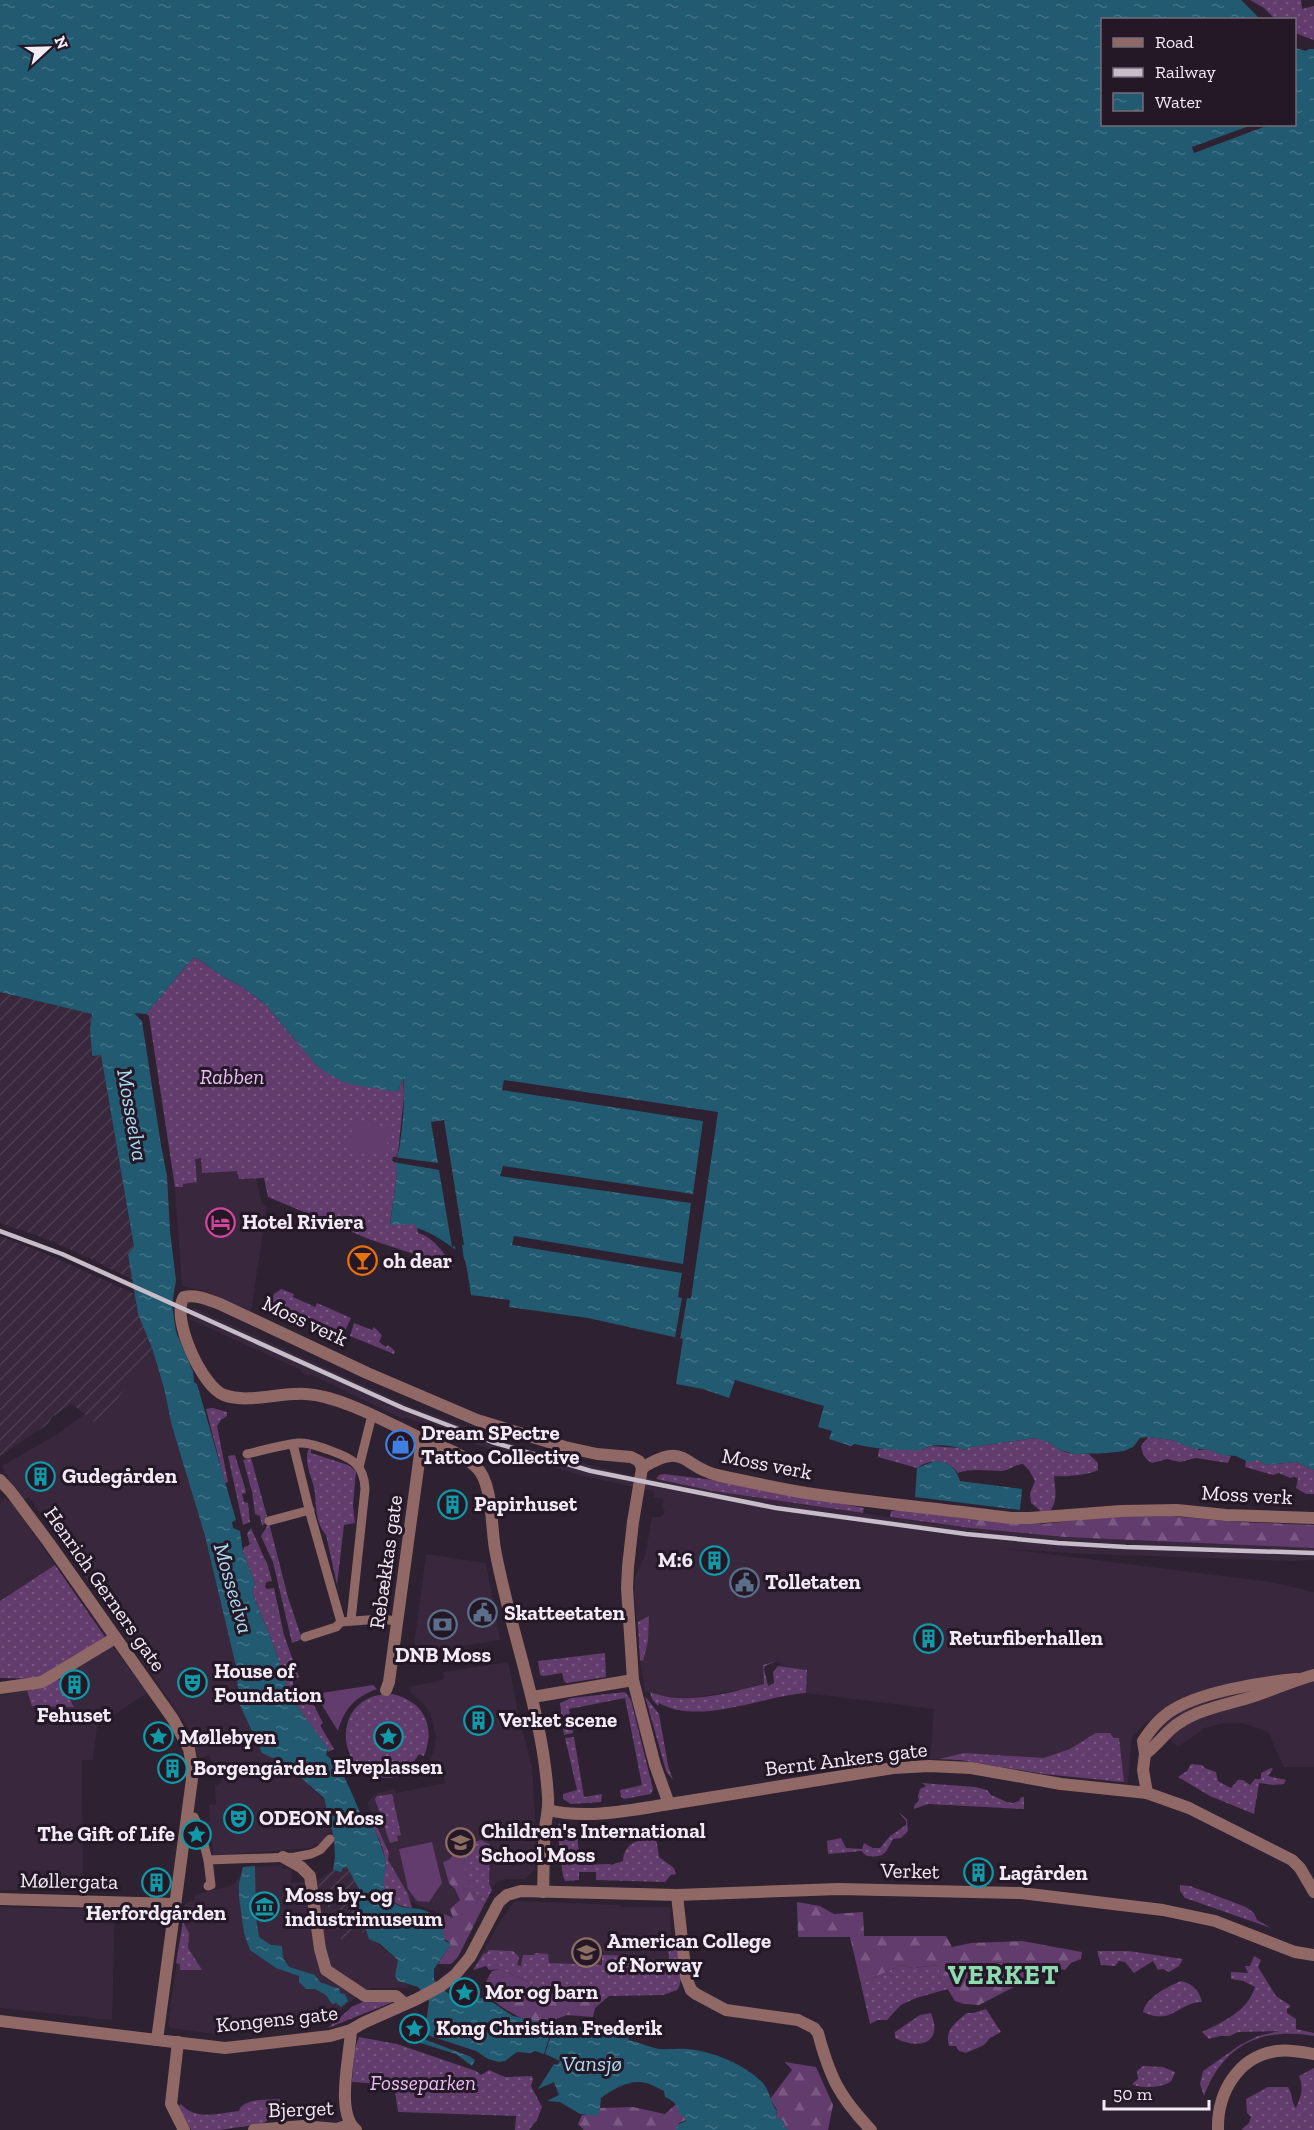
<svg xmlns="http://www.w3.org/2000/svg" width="1314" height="2130" viewBox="0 0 1314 2130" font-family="'Zilla Slab',serif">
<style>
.built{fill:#39283d}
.industrial{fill:url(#industrial-furrows)}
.grass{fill:url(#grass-dots)}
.forest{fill:url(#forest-firs)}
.garden{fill:#623c6c}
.water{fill:url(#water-ripples)}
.pier{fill:#2e2131}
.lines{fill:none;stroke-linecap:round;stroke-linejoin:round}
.pedestrian{stroke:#906866;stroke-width:9}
.minor{stroke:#906866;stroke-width:12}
.tertiary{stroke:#906866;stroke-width:12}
.rail{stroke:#c6bdc9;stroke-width:4.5}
.labels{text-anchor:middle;stroke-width:6;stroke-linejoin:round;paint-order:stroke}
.park-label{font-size:21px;font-style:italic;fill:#eabff5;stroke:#241827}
.poi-label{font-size:21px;font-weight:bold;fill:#f2eaf5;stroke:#241827;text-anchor:start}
.street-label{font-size:21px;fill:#f2eaf5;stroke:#241827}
.water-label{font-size:22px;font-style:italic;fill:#abdbf1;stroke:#241827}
.district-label{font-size:27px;font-weight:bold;letter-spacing:1.5px;fill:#8ddbae;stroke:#241827}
</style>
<defs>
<pattern id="industrial-furrows" width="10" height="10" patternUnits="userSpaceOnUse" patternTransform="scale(1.5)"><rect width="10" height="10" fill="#39283d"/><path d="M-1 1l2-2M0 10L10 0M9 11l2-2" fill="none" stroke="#4c3d50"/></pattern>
<pattern id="grass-dots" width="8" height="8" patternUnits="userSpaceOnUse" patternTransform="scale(1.5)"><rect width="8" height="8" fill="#623c6c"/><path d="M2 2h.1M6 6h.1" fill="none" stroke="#795882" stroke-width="1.8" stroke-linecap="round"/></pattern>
<pattern id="forest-firs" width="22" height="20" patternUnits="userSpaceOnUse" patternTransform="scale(1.5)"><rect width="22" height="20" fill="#623c6c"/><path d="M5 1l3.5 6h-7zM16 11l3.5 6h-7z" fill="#795882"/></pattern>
<pattern id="water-ripples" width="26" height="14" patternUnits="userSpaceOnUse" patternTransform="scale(1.5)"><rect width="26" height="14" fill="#225a71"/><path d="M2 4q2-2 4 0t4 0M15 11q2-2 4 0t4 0" fill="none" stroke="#437286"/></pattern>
</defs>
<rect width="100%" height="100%" fill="#2e2131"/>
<!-- built -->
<g class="built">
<path d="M 229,1154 L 249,1178 L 256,1178 L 262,1204 L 267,1206 L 251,1311 L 204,1291 L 182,1286 L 174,1176 L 171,1162 Z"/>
<path d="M 194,1308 L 409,1406 L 511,1443 L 514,1444 L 510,1457 L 405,1417 L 403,1419 L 310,1374 L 308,1376 L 301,1372 L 301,1370 L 189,1319 Z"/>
<path d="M 152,1348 L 164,1388 L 177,1440 L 205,1536 L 235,1662 L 240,1705 L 269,1755 L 298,1775 L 326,1802 L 331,1831 L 323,1841 L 311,1848 L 213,1856 L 212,1841 L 205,1841 L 204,1822 L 210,1821 L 209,1805 L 216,1804 L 215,1786 L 222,1782 L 209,1755 L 199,1759 L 190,1732 L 185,1723 L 29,1497 L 23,1500 L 16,1487 L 13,1488 L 2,1466 L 54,1436 L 85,1414 L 98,1424 L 149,1356 Z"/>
<path d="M 533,1450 L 620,1473 L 713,1491 L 927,1523 L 1065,1537 L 1314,1548 L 1314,1560 L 1292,1561 L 1068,1553 L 1000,1548 L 1271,1582 L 1314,1592 L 1314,1767 L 1284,1767 L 1268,1732 L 1242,1723 L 1224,1723 L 1205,1728 L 1178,1747 L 1148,1720 L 1132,1737 L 1128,1783 L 1044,1774 L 960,1760 L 930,1759 L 934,1709 L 806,1693 L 807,1670 L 781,1666 L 782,1664 L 777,1661 L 763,1665 L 764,1683 L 744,1689 L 693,1698 L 659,1696 L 645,1692 L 640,1660 L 634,1588 L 635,1576 L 645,1556 L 652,1517 L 661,1517 L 665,1512 L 662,1506 L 664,1499 L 654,1497 L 654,1491 L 592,1478 L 531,1461 Z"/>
<path d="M 4,1499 L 10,1500 L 55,1565 L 0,1601 L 0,1502 Z"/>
<path d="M 426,1554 L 486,1563 L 500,1640 L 413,1654 Z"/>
<path d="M 111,1644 L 147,1693 L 97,1726 L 93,1760 L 82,1760 L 83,1887 L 58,1887 L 58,1890 L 0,1890 L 0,1695 L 27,1690 L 74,1706 L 57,1677 Z"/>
<path d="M 508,1662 L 519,1717 L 532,1767 L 536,1834 L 535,1869 L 525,1879 L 505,1879 L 495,1883 L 468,1937 L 453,1919 L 411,1902 L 387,1860 L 389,1853 L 367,1803 L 376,1793 L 395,1789 L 396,1793 L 445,1783 L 443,1774 L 430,1760 L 434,1750 L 436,1737 L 431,1715 L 426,1707 L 410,1691 L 409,1687 L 439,1681 L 444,1678 L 443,1672 Z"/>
<path d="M 282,1865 L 282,1869 L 289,1868 L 292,1871 L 291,1883 L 317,1881 L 342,1941 L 366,1930 L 374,1941 L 398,1960 L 398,1981 L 409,1985 L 408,1988 L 371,1988 L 348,2003 L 330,2019 L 301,2027 L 223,2035 L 170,2028 L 168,2024 L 185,1903 L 195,1900 L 194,1895 L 233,1885 L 242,1874 L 241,1868 Z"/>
<path d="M 515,1901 L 620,1905 L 620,1907 L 670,1907 L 671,1937 L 675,1939 L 681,1982 L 680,1987 L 677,1990 L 663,1995 L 609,1996 L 595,2008 L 593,1997 L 499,1969 L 489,1970 L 486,1966 L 473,1970 L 498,1925 Z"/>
<path d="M 0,1907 L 115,1910 L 112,2020 L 0,2008 Z"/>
</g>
<!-- industrial -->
<g class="industrial">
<path d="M 0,992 L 92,1014 L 90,1028 L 92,1055 L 93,1056 L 101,1055 L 134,1248 L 128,1254 L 133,1280 L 83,1255 L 41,1237 L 0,1223 Z"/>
<path d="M 0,1236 L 46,1254 L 135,1294 L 136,1307 L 152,1348 L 149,1356 L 98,1425 L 72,1404 L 52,1417 L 48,1424 L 0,1456 Z"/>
<path d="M 347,1866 L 360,1891 L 357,1904 L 365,1931 L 342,1942 L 317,1881 L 333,1870 L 341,1872 L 342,1868 Z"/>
</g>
<!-- grass -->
<g class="grass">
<path d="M 1250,0 L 1301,0 L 1302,9 L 1314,6 L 1314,40 L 1295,33 L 1294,20 L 1275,19 L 1264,8 Z"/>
<path d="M 193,958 L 198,959 L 222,976 L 241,986 L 265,1004 L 296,1041 L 381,1088 L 398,1092 L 403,1077 L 404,1095 L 398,1153 L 396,1157 L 393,1157 L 392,1161 L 396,1162 L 397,1173 L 390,1224 L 416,1224 L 418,1233 C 434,1237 444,1254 454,1267 L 371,1240 L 268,1197 L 264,1178 L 239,1179 L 237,1171 L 202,1173 L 201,1158 L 195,1159 L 197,1182 L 183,1184 L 183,1187 L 175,1187 L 149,1016 L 146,1014 Z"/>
<path d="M 281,1289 L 294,1294 L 293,1297 L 315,1307 L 317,1303 L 351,1318 L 344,1333 L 271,1302 L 274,1294 Z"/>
<path d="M 354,1323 L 372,1330 L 374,1327 L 382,1335 L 379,1342 L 386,1347 L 388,1345 L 395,1351 L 394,1354 L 350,1336 Z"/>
<path d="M 213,1408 L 227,1412 L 227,1416 L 221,1420 L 217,1426 L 228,1482 L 225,1483 L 206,1409 Z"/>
<path d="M 1148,1437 L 1172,1440 L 1199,1450 L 1207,1449 L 1223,1455 L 1231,1456 L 1228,1463 L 1196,1458 L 1180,1462 L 1167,1459 L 1152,1463 C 1145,1459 1142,1454 1141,1446 Z"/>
<path d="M 1036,1438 C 1046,1440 1051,1444 1059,1449 C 1068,1455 1079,1453 1089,1454 L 1098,1463 L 1098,1470 C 1089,1475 1065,1477 1054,1476 C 1055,1489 1058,1499 1051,1510 L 1043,1513 L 1031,1503 L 1030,1493 L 1035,1481 L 1029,1470 L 1023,1464 C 1015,1464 1009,1471 1001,1471 C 986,1471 972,1468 958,1473 C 948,1459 931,1458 917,1468 L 878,1457 L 879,1449 L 899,1448 L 922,1450 L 931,1446 L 959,1448 L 964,1450 L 971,1447 Z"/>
<path d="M 311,1449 L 311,1453 L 348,1465 L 356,1471 L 353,1506 L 355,1523 L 344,1525 L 337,1585 L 326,1535 C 316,1524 316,1507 315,1493 C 313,1478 304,1466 308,1450 Z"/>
<path d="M 235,1455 L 245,1488 L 246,1493 L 242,1494 L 244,1502 L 248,1503 L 250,1522 L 243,1525 L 228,1456 Z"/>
<path d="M 251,1458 L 268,1520 L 262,1526 L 260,1516 L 255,1514 L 252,1492 L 244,1463 L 243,1460 Z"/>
<path d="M 1258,1460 L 1266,1465 L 1296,1462 L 1314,1470 L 1314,1494 L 1306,1494 L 1296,1488 L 1298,1478 L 1294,1477 L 1290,1478 L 1279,1473 L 1273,1475 L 1245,1467 L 1246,1461 Z"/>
<path d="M 664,1474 L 722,1481 L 864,1508 L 863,1513 L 713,1491 L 656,1479 L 659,1475 Z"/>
<path d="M 901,1510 L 972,1519 L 971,1528 L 890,1517 L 891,1511 Z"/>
<path d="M 269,1523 L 288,1597 L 302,1639 L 292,1643 L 273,1562 L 261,1536 Z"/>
<path d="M 251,1528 L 268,1566 L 272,1581 L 266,1582 L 265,1587 L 267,1589 L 274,1588 L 284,1635 L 299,1677 L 293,1680 L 293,1685 L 297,1692 L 306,1690 L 323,1723 L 320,1725 L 334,1749 L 328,1752 L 327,1748 L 295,1703 L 287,1688 L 274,1646 L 252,1592 L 255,1584 L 243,1552 L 244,1547 L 250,1545 L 247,1534 Z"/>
<path d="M 55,1565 L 108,1641 L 41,1679 L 0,1678 L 0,1601 Z"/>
<path d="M 649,1616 L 648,1641 L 643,1661 L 640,1660 L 638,1622 Z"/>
<path d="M 605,1653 L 606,1677 L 567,1683 L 564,1681 L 562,1673 L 544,1676 L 540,1675 L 538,1661 Z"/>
<path d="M 777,1661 L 765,1666 L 764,1669 L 768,1686 L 774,1683 L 773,1672 L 778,1666 L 807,1670 L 806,1693 C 762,1696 699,1726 659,1703 L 658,1706 L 652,1699 L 650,1692 C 686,1706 728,1693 764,1684 L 763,1665 Z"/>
<path d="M 57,1677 L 74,1707 L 32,1706 L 27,1690 Z"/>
<path d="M 625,1692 L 631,1700 L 653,1789 L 651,1794 L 624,1799 L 621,1797 L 620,1790 L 642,1785 L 625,1698 L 569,1709 L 573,1733 L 564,1735 L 560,1703 L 571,1698 Z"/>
<path d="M 392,1694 C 424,1701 436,1726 424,1756 L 419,1754 L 413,1763 L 399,1771 L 400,1776 C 335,1792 324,1692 392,1694 Z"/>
<path d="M 645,1696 L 659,1714 L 668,1765 L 673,1780 L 666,1771 Z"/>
<path d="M 1096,1733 L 1110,1733 L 1113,1738 L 1119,1738 L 1124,1782 L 1044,1774 L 960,1760 L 939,1759 L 964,1753 L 1044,1758 L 1070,1749 Z"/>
<path d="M 574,1737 L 584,1797 L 602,1794 L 601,1802 L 571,1804 L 563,1799 L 563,1794 L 577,1790 L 565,1738 Z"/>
<path d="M 1191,1764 L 1202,1765 L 1205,1768 L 1216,1772 L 1218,1781 L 1231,1788 L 1238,1780 L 1243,1780 L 1250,1785 L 1255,1779 L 1261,1779 L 1261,1773 L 1271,1768 L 1273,1769 L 1268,1776 L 1286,1780 L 1284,1784 L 1273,1785 L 1259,1783 L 1254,1814 L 1210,1796 L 1178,1777 L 1187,1771 Z"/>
<path d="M 922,1783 L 975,1787 L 987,1790 L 991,1795 L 1007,1802 L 1013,1803 L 1019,1801 L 1021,1797 L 1024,1797 L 1024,1809 L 928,1804 L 914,1809 L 914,1806 L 919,1800 L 918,1796 L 920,1789 L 926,1786 Z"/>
<path d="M 392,1794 L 401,1835 L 397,1836 L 398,1841 L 390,1843 L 375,1799 L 377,1796 Z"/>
<path d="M 898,1812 L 907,1819 L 908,1831 L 901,1838 L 893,1839 C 885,1853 886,1858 867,1856 L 861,1851 L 828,1854 L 827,1841 L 841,1838 L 846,1848 L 862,1849 L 864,1843 L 873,1848 L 880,1848 L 890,1836 L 906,1825 L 906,1821 Z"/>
<path d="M 371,1813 L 389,1853 L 388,1860 L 408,1894 L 412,1908 C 397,1906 385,1900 383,1883 C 383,1875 387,1868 385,1860 C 384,1848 376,1830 368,1821 L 367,1816 Z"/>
<path d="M 564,1823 L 567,1831 L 574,1830 L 577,1833 L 580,1865 L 610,1864 L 611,1865 L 623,1861 C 624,1842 640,1839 656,1837 L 659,1857 L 674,1868 L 676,1874 L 671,1875 L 665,1882 L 596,1880 L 596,1872 L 579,1872 L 579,1880 L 565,1881 L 563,1876 L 557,1828 L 558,1824 Z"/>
<path d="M 481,1840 L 490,1845 L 489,1884 L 492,1890 L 484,1905 C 468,1886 461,1869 467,1844 Z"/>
<path d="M 1180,1885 L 1190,1886 L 1246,1907 L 1254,1913 L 1257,1920 L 1271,1928 L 1185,1898 L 1180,1891 Z"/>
<path d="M 183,1922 L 189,1933 L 188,1948 L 202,1970 L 180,1970 L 180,1964 L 176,1963 Z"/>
<path d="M 668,1936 L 674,1937 C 682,1950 685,1977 677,1990 L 663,1995 L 609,1996 L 595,2008 L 593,1997 L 572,1997 L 537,1987 L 519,1977 L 499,1969 L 489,1970 L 486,1966 L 473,1970 L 484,1953 L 486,1954 L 489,1950 L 513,1951 L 519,1957 L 517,1965 L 521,1966 L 523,1955 L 534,1955 L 535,1953 L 548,1954 L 549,1963 L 602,1965 L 602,1955 L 634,1956 L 635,1959 L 669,1960 Z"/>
<path d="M 1097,1951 L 1128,1951 L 1183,1959 L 1179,1966 L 1169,1972 L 1163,1969 L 1158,1970 L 1153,1961 L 1134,1973 L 1125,1962 L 1119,1961 L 1115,1966 L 1101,1965 Z"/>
<path d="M 1254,1956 L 1261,1960 L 1258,1967 L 1276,1996 L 1291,2006 L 1287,2009 L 1287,2013 L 1296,2019 L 1296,2029 L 1314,2033 L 1314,2036 C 1261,2027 1223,2045 1204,2096 L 1200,2084 L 1203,2071 L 1240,2045 L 1258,2036 L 1279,2031 L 1238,2032 L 1230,2036 L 1220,2036 L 1209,2039 L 1202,2032 C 1223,2022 1248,2011 1255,1987 L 1243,1981 L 1231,1979 L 1231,1972 L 1248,1973 L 1245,1966 L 1250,1966 Z"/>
<path d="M 900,1965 L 913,1968 L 939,1965 L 940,1977 L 948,1989 L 916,1998 L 901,2005 L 887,2020 L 878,2020 L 870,2024 L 861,1984 Z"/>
<path d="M 1181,1981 C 1193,1984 1199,1990 1202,2002 C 1177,2003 1172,2026 1143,2012 C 1146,1997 1169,1986 1181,1981 Z"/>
<path d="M 368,2000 L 392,2000 L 393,2002 L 328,2028 L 353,2006 Z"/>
<path d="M 986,2009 L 1001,2032 L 990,2038 L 984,2045 L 966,2053 L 959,2051 L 956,2046 L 949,2046 C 944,2029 956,2023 967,2013 L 973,2013 Z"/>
<path d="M 931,2013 C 944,2044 918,2050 895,2038 L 895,2032 L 920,2015 Z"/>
<path d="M 359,2037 L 397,2044 L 476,2071 L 481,2075 L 489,2070 L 505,2077 L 532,2076 L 533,2079 L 531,2086 L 542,2107 L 537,2120 L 529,2130 L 515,2130 L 516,2116 L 398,2112 L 394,2085 L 352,2082 L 354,2051 Z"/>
<path d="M 1143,2066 L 1163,2067 L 1175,2072 C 1174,2075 1173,2079 1171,2081 C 1163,2088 1140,2089 1132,2084 L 1138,2079 L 1137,2071 Z"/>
<path d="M 1314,2068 L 1314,2130 L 1241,2130 L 1249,2123 L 1251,2117 L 1247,2113 L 1246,2099 L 1268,2087 L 1288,2087 C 1293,2094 1291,2102 1296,2108 C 1301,2096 1304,2089 1299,2076 Z"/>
<path d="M 280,2099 L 281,2112 L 269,2114 L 267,2121 L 262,2124 L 219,2130 L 191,2130 L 178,2106 L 181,2104 C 195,2121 220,2113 239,2111 C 242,2098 267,2100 280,2099 Z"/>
</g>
<!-- forest -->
<g class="forest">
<path d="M 1170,1516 L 1239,1522 L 1314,1525 L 1314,1548 L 1065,1537 L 971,1528 L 972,1519 L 1043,1524 L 1106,1517 Z"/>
<path d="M 467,1844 C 461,1869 468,1886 484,1905 L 458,1957 L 451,1964 L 438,1964 L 450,1945 L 450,1943 L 443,1938 L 442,1927 L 445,1926 L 444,1914 L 453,1918 L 450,1909 L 460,1900 L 455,1889 L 449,1883 L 443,1862 C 453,1859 453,1857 451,1847 Z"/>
<path d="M 797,1902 L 820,1906 L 834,1914 L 863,1912 L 864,1936 L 946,1936 L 952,1947 L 971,1943 L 1022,1941 L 1082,1952 L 1081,1959 L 1071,1963 L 1065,1970 L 1053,1968 L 1042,1970 L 1025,1976 L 1014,1987 L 979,2005 L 964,2004 L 955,2001 L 940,1977 L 938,1965 L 913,1968 L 900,1965 L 861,1984 L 850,1937 L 798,1937 Z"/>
<path d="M 499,1969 L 519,1977 L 537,1987 L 560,1989 L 572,1997 L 579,1995 L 593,1998 L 595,2008 L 593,2017 L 567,2015 L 551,2021 C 544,2019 539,2023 533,2022 C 521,2020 487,2001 485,1988 C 485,1982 489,1976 492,1971 Z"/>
<path d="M 785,2062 L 816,2067 L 833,2105 L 828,2130 L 789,2130 L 785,2128 L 784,2122 L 779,2118 L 776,2118 L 777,2110 L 770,2099 L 792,2070 Z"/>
<path d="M 676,2104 L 686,2120 L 679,2123 L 676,2130 L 584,2130 L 578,2124 L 582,2115 L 590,2115 L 600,2110 L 600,2108 L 633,2107 L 665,2114 Z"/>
</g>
<!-- garden -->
<g class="garden">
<path d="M 353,1122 L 390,1127 L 385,1155 L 349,1150 Z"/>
<path d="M 373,1685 L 377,1689 C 355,1697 344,1709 338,1731 L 315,1694 Z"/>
<path d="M 432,1842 L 442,1883 L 429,1902 L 417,1901 L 408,1889 L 399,1849 Z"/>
</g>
<!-- water -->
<g class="water">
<path d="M 0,0 L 1241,0 L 1260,19 L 1102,20 L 1102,124 L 1294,124 L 1295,48 L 1306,51 L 1309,49 L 1314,49 L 1314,1470 L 1296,1462 L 1266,1465 L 1258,1460 L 1248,1462 L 1236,1456 L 1222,1455 L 1207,1449 L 1194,1449 L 1172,1440 L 1148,1437 L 1140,1438 L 1133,1447 L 1124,1451 L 1108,1453 L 1075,1454 L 1060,1450 L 1048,1442 L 1036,1438 L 971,1447 L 964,1450 C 956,1446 939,1444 930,1446 C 925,1448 926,1449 921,1450 C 899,1451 876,1449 854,1444 L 851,1446 L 829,1439 L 832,1431 L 818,1427 L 824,1406 L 735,1380 L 729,1398 L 703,1389 L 676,1384 L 683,1339 L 588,1318 L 509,1307 L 510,1300 L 471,1295 C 469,1284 468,1271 465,1261 C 461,1250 428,1230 416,1228 L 416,1224 L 390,1225 L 397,1173 C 394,1165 397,1157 399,1150 C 402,1135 406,1091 403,1077 L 398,1092 L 355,1085 L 343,1082 L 327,1073 L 317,1066 L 265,1004 L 241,986 L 222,976 L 198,959 L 193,958 L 146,1014 L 134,1013 L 142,1021 L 161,1145 L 167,1176 L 170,1231 L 176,1280 L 172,1305 L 176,1332 L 193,1372 L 194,1382 L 197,1384 L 236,1520 L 232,1522 L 233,1528 L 240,1531 L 243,1552 L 255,1584 L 252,1592 L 274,1646 L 287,1688 L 295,1703 L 328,1748 L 326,1755 C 344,1768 352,1795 361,1815 C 363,1820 367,1820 371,1823 C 375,1828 383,1851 385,1858 C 388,1870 380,1881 387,1894 C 401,1920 421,1896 440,1923 C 444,1929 443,1935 445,1941 L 451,1944 L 434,1969 L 434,1980 L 446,1992 L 459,1999 L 486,1998 L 513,2016 L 544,2023 L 544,2026 L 552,2029 L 544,2054 L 535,2051 L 530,2053 L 517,2052 L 505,2061 L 499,2062 L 488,2059 L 476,2051 L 421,2033 L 427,2017 L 429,2001 L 418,1987 L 398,1981 L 395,1976 L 398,1960 L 380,1944 L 369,1939 L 357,1904 L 360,1891 L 347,1867 L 343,1868 L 341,1872 L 333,1870 L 335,1857 L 334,1839 L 324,1798 L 284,1763 L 262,1753 L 240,1705 L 235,1662 L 205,1536 L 172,1426 L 164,1388 L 152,1348 L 138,1314 L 128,1254 L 134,1247 L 101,1055 L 93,1056 L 92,1055 L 90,1028 L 92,1014 L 0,992 Z"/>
<path d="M 935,1461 C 949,1461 956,1468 960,1481 L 1022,1489 L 1020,1510 L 915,1497 L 917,1468 Z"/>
<path d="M 255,1866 L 256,1918 L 259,1937 L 271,1945 L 282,1946 L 283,1958 L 289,1967 L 315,1975 L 321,1983 C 329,1984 332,1988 339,1988 L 340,1993 L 345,1994 L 348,2001 L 341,2007 L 336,2003 L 332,2004 L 326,1995 L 315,1989 L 306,1989 L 299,1982 L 299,1976 L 276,1968 L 250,1950 L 244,1933 L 239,1897 L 239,1884 L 243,1867 Z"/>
<path d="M 573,2026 L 630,2036 L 628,2040 C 639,2042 648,2047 659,2049 C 668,2050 678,2048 687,2049 C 712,2051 744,2064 762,2082 C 770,2090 770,2103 777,2111 L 776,2118 L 779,2118 L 784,2122 L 785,2128 L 789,2130 L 676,2130 L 677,2125 L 686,2121 L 686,2119 L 678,2112 C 679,2104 671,2100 665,2097 L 664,2091 C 659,2089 652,2084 646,2083 C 629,2079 614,2089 601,2098 L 600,2110 L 597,2116 L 580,2114 L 560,2102 L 547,2101 L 559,2095 L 554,2082 L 538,2089 L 554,2064 L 557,2065 L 560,2061 L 545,2054 L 553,2029 L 568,2034 Z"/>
<path d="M 402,2031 L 469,2056 L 475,2060 L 472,2066 L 456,2054 L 401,2037 Z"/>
</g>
<!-- pier -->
<g class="pier">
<path d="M 1252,125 L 1269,125 L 1194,153 L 1192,147 Z"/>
<path d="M 504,1080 L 718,1112 L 691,1298 L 687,1298 L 680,1339 L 675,1337 L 682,1298 L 678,1297 L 682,1273 L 512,1245 L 514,1236 L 683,1264 L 691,1203 L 500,1176 L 503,1166 L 693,1194 L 703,1121 L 502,1090 Z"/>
<path d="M 444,1120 L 464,1245 L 462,1245 L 465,1266 L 463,1266 L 456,1254 L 455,1246 L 452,1247 L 439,1170 L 393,1162 L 393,1157 L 438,1163 L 431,1122 Z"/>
</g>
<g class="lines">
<!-- pedestrian -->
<g class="pedestrian">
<path d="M 293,1444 L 310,1513 L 341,1622"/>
<path d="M 247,1454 C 264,1450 281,1445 298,1443 C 308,1442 317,1446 326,1449 C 348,1457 364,1461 365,1489 L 351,1620"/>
<path d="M 359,1467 L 372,1415"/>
<path d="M 269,1521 L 310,1510"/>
<path d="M 305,1637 L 336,1627 L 341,1622 L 380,1619 L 397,1621"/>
<circle cx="387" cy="1736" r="9"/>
<path d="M 194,1817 L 200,1829 L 208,1860 L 295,1857 L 311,1854 L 320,1850 L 330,1839"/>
<path d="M 208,1860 L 211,1885 L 208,1886"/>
</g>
<!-- minor -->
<g class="minor">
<path d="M 642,1468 L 633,1522 L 628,1567 L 627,1588 L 633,1680 L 655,1765 L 669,1804"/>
<path d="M 0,1480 L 11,1492 L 49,1543 L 173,1719 L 189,1749 L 192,1766 L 192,1779 L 157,2040 L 225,2048 L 330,2036 L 351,2030 L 363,2023 L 417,1999 L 441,1986 L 455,1975 L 470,1957 L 499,1902 L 507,1895 L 521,1891 L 677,1895 L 838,1889 L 1021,1893 L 1163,1910 L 1215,1921 L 1295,1952 L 1314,1955"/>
<path d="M 0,1688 L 42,1682 L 115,1638"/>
<path d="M 386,1690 L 389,1682 L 422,1439"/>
<path d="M 533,1697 L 633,1680"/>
<path d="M 1145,1754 C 1158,1745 1166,1731 1179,1723 C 1200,1709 1225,1705 1248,1698 C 1271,1691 1291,1681 1314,1675"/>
<path d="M 1147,1793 L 1143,1770 L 1145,1754 L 1143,1741 C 1150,1730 1157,1721 1168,1713 C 1197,1692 1262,1682 1297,1679"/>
<path d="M 283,1857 L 301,1867 L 310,1876 L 320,1949 L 326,1970 L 365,1996 L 396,1996 L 405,2004"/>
<path d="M 543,1892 C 544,1871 543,1850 545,1829 C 546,1818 549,1808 548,1797 C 543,1712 510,1632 495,1549 C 491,1527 493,1482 476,1467 C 461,1452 438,1446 420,1438 C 388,1423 341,1396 306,1394 C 280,1392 249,1404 224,1395 C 202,1387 170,1317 184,1297 C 196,1294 209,1300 220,1304 L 367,1373 L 477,1420 L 565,1447 L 597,1454 L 631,1457 L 639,1461 L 642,1468 C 688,1440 681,1468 721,1476 C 749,1482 778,1488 806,1493 C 874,1503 943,1509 1011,1518 L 1030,1518 L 1121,1511 L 1177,1510 L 1226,1515 L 1314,1518"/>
<path d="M 677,1895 L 686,1977 L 691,1990 L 696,1994 L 726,2010 L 798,2020 L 814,2028 L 818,2033 C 830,2078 839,2096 871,2130"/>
<path d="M 0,1899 L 174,1904"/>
<path d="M 351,2030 C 350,2056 335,2113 356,2130"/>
<path d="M 178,2042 L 171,2104 L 184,2130"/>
<path d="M 254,2130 L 303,2126 L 337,2129 L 349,2125"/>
<path d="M 1218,2130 C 1217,2093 1238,2056 1277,2051 C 1289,2049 1302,2052 1314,2054"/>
</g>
<!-- tertiary -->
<g class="tertiary">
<path d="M 548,1810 C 590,1820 635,1809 676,1803 C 748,1792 821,1779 893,1768 L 929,1766 L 971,1768 L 1061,1784 L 1147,1793 L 1189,1808 L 1292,1860 L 1300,1868 L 1314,1892"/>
<path d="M 0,2021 L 157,2040"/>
</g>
<!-- rail -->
<path class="rail" d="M 0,1231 L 62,1254 L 403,1408 L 492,1442 L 591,1471 L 776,1508 L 966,1534 L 1058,1543 L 1126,1547 L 1314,1553"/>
</g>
<!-- icons -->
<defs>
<symbol id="hotel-ring" viewBox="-11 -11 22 22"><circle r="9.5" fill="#241827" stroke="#d1479c" stroke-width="1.5"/><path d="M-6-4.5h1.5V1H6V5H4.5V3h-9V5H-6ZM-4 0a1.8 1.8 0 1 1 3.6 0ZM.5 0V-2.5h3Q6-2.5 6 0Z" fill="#d1479c"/></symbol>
<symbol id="bar-ring" viewBox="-11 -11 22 22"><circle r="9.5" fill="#241827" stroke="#e8710a" stroke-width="1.5"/><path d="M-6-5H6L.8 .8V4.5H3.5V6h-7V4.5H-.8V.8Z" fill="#e8710a"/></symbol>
<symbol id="shop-ring" viewBox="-11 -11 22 22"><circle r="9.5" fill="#241827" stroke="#3f7fe0" stroke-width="1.5"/><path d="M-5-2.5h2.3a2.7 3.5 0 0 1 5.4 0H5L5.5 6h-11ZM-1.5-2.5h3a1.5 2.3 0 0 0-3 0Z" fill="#3f7fe0"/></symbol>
<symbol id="building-ring" viewBox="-11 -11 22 22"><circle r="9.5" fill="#241827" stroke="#0f9aa8" stroke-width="1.5"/><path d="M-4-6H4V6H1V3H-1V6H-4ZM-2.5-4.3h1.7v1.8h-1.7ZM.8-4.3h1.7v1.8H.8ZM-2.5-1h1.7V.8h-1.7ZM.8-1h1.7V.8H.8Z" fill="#0f9aa8"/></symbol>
<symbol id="civic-ring" viewBox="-11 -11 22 22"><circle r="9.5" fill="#241827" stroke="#5c6f8a" stroke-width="1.5"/><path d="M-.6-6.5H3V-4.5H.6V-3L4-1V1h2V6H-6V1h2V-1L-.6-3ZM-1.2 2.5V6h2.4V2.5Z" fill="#5c6f8a"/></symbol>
<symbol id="bank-ring" viewBox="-11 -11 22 22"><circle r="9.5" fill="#241827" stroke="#5c6f8a" stroke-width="1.5"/><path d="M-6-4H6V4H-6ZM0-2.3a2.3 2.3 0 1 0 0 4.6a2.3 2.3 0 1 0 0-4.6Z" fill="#5c6f8a"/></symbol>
<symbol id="theatre-ring" viewBox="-11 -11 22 22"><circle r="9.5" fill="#241827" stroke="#0f9aa8" stroke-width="1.5"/><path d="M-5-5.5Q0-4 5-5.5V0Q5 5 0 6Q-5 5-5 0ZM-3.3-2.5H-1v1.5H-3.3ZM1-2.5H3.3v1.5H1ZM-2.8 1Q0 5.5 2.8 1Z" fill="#0f9aa8"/></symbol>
<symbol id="sight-ring" viewBox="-11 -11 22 22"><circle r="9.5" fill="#241827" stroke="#0f9aa8" stroke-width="1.5"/><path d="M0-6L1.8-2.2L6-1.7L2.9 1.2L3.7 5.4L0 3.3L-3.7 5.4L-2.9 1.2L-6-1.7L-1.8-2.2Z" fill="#0f9aa8"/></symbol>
<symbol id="school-ring" viewBox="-11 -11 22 22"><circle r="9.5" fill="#241827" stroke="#8d6e63" stroke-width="1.5"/><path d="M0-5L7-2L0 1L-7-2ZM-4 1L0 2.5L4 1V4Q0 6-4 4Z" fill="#8d6e63"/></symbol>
<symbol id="museum-ring" viewBox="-11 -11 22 22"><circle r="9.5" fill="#241827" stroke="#0f9aa8" stroke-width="1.5"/><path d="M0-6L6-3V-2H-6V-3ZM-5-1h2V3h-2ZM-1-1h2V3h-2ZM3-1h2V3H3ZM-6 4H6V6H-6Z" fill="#0f9aa8"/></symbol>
<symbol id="university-ring" viewBox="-11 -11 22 22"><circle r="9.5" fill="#241827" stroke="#8d6e63" stroke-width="1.5"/><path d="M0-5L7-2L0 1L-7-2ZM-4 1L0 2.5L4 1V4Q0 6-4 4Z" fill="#8d6e63"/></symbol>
</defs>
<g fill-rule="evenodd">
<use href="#hotel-ring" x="204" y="1206" width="33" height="33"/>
<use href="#bar-ring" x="346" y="1244" width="33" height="33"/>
<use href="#shop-ring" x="384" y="1428" width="33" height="33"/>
<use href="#building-ring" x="24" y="1460" width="33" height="33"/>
<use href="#building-ring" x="436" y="1488" width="33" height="33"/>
<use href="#building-ring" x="698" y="1544" width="33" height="33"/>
<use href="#civic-ring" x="728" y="1566" width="33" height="33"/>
<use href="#civic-ring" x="466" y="1596" width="33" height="33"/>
<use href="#bank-ring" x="426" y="1608" width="33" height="33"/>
<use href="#building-ring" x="912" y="1622" width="33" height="33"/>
<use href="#theatre-ring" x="176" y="1666" width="33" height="33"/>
<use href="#building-ring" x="58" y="1668" width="33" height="33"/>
<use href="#building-ring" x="462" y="1704" width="33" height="33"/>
<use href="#sight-ring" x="372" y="1720" width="33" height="33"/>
<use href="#sight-ring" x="142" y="1720" width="33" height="33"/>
<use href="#building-ring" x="156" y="1752" width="33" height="33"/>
<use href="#theatre-ring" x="222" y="1802" width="33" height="33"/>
<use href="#sight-ring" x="180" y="1818" width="33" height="33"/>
<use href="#school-ring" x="444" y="1826" width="33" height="33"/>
<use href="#building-ring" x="962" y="1856" width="33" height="33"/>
<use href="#building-ring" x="140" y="1866" width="33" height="33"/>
<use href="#museum-ring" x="248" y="1890" width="33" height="33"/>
<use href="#university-ring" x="570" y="1936" width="33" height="33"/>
<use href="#sight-ring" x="448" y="1976" width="33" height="33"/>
<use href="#sight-ring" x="398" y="2012" width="33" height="33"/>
</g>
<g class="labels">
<!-- park labels -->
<g class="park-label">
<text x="232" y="1084">Rabben</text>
<text x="423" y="2090">Fosseparken</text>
</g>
<!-- poi labels -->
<g class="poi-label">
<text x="242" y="1229">Hotel Riviera</text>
<text x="383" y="1268">oh dear</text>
<text x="421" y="1440">Dream SPectre<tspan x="421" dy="24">Tattoo Collective</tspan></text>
<text x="62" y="1483">Gudegården</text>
<text x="474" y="1511">Papirhuset</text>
<text x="693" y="1567" text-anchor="end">M:6</text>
<text x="765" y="1589">Tolletaten</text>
<text x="504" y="1620">Skatteetaten</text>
<text x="949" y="1645">Returfiberhallen</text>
<text x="443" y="1662" text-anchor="middle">DNB Moss</text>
<text x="214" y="1678">House of<tspan x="214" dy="24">Foundation</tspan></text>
<text x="74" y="1722" text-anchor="middle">Fehuset</text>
<text x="499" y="1727">Verket scene</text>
<text x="180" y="1744">Møllebyen</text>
<text x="388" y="1774" text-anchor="middle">Elveplassen</text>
<text x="193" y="1775">Borgengården</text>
<text x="259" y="1825">ODEON Moss</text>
<text x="481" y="1838">Children's International<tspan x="481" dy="24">School Moss</tspan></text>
<text x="175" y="1841" text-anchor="end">The Gift of Life</text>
<text x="999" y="1880">Lagården</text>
<text x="285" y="1902">Moss by- og<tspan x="285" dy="24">industrimuseum</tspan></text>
<text x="156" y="1920" text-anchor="middle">Herfordgården</text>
<text x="607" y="1948">American College<tspan x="607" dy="24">of Norway</tspan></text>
<text x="485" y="1999">Mor og barn</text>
<text x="436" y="2035">Kong Christian Frederik</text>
</g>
<!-- street labels -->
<g class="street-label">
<text transform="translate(305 1321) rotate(25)" y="7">Moss verk</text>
<text transform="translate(767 1464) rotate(11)" y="7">Moss verk</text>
<text transform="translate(1247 1495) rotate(3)" y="7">Moss verk</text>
<text transform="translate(386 1562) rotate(-82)" y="7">Rebækkas gate</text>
<text transform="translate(105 1589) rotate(55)" y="7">Henrich Gerners gate</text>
<text transform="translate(846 1759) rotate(-7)" y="7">Bernt Ankers gate</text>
<text transform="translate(910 1871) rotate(1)" y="7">Verket</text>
<text transform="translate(69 1881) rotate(1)" y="7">Møllergata</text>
<text transform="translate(277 2019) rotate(-6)" y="7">Kongens gate</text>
<text transform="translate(301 2109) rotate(-2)" y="7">Bjerget</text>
</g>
<!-- water labels -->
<g class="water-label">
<text transform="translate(133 1115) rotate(80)" y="8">Mosseelva</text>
<text transform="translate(234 1588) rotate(74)" y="8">Mosseelva</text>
<text x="592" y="2071">Vansjø</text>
</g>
<!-- district labels -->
<g class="district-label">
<text x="1004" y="1984">VERKET</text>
</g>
</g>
<!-- legend -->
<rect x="1101" y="18" width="195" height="108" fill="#241827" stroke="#766c79" stroke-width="1.5"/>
<rect x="1113" y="38" width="30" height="9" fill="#906866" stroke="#766c79" stroke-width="1.5"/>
<text x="1155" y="48" font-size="18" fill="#f2eaf5">Road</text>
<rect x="1113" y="68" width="30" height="9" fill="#c6bdc9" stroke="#766c79" stroke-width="1.5"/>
<text x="1155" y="78" font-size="18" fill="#f2eaf5">Railway</text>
<rect x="1113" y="93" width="30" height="18" fill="url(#water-ripples)" stroke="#766c79" stroke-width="1.5"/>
<text x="1155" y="108" font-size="18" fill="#f2eaf5">Water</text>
<!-- north arrow -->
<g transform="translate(48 48) rotate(68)" stroke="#241827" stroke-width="4.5" paint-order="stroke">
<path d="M0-4.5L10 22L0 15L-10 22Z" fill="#f2eaf5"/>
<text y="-9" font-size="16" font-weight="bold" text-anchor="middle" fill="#f2eaf5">N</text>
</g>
<!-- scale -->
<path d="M1104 2100v9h105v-9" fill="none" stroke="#f2eaf5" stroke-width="3"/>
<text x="1113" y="2100" font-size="18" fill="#f2eaf5" stroke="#241827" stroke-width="4.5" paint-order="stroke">50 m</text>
</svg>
